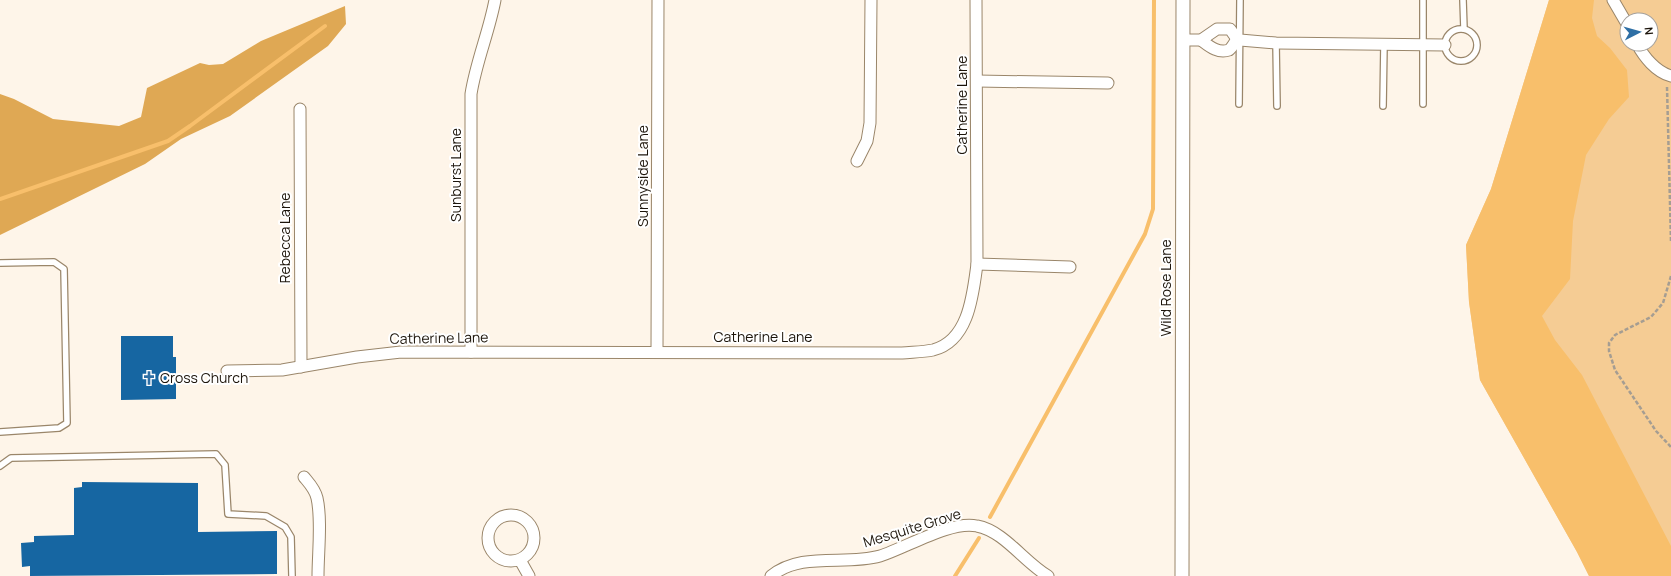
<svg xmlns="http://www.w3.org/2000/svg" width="1671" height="576" font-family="Manrope,sans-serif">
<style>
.green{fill:#f5cc94;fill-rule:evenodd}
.forest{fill:#dfa854}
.water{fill:#f8bf6b}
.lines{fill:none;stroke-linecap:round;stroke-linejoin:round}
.stream{stroke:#f8bf6b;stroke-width:4}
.building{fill:#1666a2}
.service-casing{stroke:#9a866a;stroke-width:8}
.minor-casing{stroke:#9a866a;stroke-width:13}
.tertiary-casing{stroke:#9a866a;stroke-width:15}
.path{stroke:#a59d92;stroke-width:2.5;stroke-dasharray:4 2;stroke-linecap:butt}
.service{stroke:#fff;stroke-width:5.5}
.minor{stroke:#fff;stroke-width:11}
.tertiary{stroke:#fff;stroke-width:13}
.labels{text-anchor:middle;stroke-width:4;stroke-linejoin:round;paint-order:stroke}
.street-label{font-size:14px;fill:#1c140a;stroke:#fff}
.poi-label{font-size:14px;fill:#1c140a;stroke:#fff;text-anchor:start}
</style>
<rect width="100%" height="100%" fill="#fef5e9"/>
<path class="green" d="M1549 0H1671V576H1589L1577 552 1480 380 1469 302 1466 245 1491 189ZM1627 20H1651V44H1627Z"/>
<path class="forest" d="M345 6 346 24 328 46 230 116 181 139 145 164 0 235V94L14 99 53 119 119 126 141 117 147 88 200 63 209 65 223 64 261 41Z"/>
<path class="water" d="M1549 0H1594L1592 18 1597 36 1610 48 1627 70 1629 97 1609 119 1586 155 1573 221 1570 279 1542 316 1555 340 1582 375 1671 546V576H1589L1577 552 1480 380 1469 302 1466 245 1491 189Z"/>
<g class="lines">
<g class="stream">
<path d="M0 199 168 141 190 126 325 26"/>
<path d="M990 517 1145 234 1153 209 1154 0"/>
<path d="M955 576 979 538"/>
</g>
</g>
<g class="building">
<path d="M121 336H173V357H176V399L121 400Z"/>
<path d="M82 482 198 483V532L277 531V574L30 576V566L22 567 21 543 34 542V536L74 535V488L82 487Z"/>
</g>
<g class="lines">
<defs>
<g id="service">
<path d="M1463 0 1464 29"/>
<circle cx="1461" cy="45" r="16"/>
<path d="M1276 43 1277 106"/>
<path d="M1239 104 1240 0"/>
<path d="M1423 104V0"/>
<path d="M1383 106 1384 44"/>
<path d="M0 263 54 262 64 269 67 423 59 428 0 432"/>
<path d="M0 466 11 458 216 454 225 465 228 514 266 516 285 527 291 537 292 576"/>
</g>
<g id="minor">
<path d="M1613 0 1627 24"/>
<path d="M1183 40H1201L1217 29H1230L1237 39 1240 40 1276 43 1445 45"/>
<path d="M1201 40C1209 46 1218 54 1229 50 1232 48 1235 42 1237 39"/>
<path d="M1637 44C1644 57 1656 72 1671 76"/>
<path d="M977 81 1108 83"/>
<path d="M300 109 301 367"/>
<path d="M857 161 867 141 870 123 871 0"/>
<path d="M977 264 1070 267"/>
<path d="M471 352V94C476 62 489 32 495 0"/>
<path d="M657 352 658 0"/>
<path d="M227 371 282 370 357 357 401 352 902 353C912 352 923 352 933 350 969 341 973 294 977 264L976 0"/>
<path d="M304 477C309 483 315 489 317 498 322 520 318 553 318 576"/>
<circle cx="511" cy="538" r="23"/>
<path d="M520 560 529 576"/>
<path d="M771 576C802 551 845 566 880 556 906 548 951 520 977 526 1004 531 1024 562 1048 576"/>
</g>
<path id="tertiary" d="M1182 576 1183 0"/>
</defs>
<use href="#service" class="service-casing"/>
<use href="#minor" class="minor-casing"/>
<use href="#tertiary" class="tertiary-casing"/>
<g class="path">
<path d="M1667 87 1671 242"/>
<path d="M1671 276 1663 303 1651 317 1615 335 1609 343V351L1615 370 1656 431 1671 447"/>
</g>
<use href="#service" class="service"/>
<use href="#minor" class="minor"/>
<use href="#tertiary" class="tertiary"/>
</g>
<defs>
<symbol id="church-bare" viewBox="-9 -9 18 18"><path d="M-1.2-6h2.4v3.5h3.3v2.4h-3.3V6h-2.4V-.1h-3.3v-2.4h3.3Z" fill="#2e6fa5" stroke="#fff" stroke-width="2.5" paint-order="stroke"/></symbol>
</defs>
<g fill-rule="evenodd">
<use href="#church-bare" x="139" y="368" width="20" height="20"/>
</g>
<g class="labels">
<g class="street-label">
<text transform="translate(962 105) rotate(-90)" y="5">Catherine Lane</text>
<text transform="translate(456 175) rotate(-90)" y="5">Sunburst Lane</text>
<text transform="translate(643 176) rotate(-90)" y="5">Sunnyside Lane</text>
<text transform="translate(285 238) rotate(-90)" y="5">Rebecca Lane</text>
<text transform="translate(1166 288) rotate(-90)" y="5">Wild Rose Lane</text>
<text x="763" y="342">Catherine Lane</text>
<text transform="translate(439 338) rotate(-1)" y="5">Catherine Lane</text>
<text transform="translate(912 528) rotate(-17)" y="5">Mesquite Grove</text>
</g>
<g class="poi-label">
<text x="160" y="383">Cross Church</text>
</g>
</g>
<g transform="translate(1639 32) rotate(84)"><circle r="19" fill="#ffffff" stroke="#a4a19d"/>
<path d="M0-3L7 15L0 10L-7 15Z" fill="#2e6fa5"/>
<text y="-6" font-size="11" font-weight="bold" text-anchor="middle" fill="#1c140a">N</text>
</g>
</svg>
